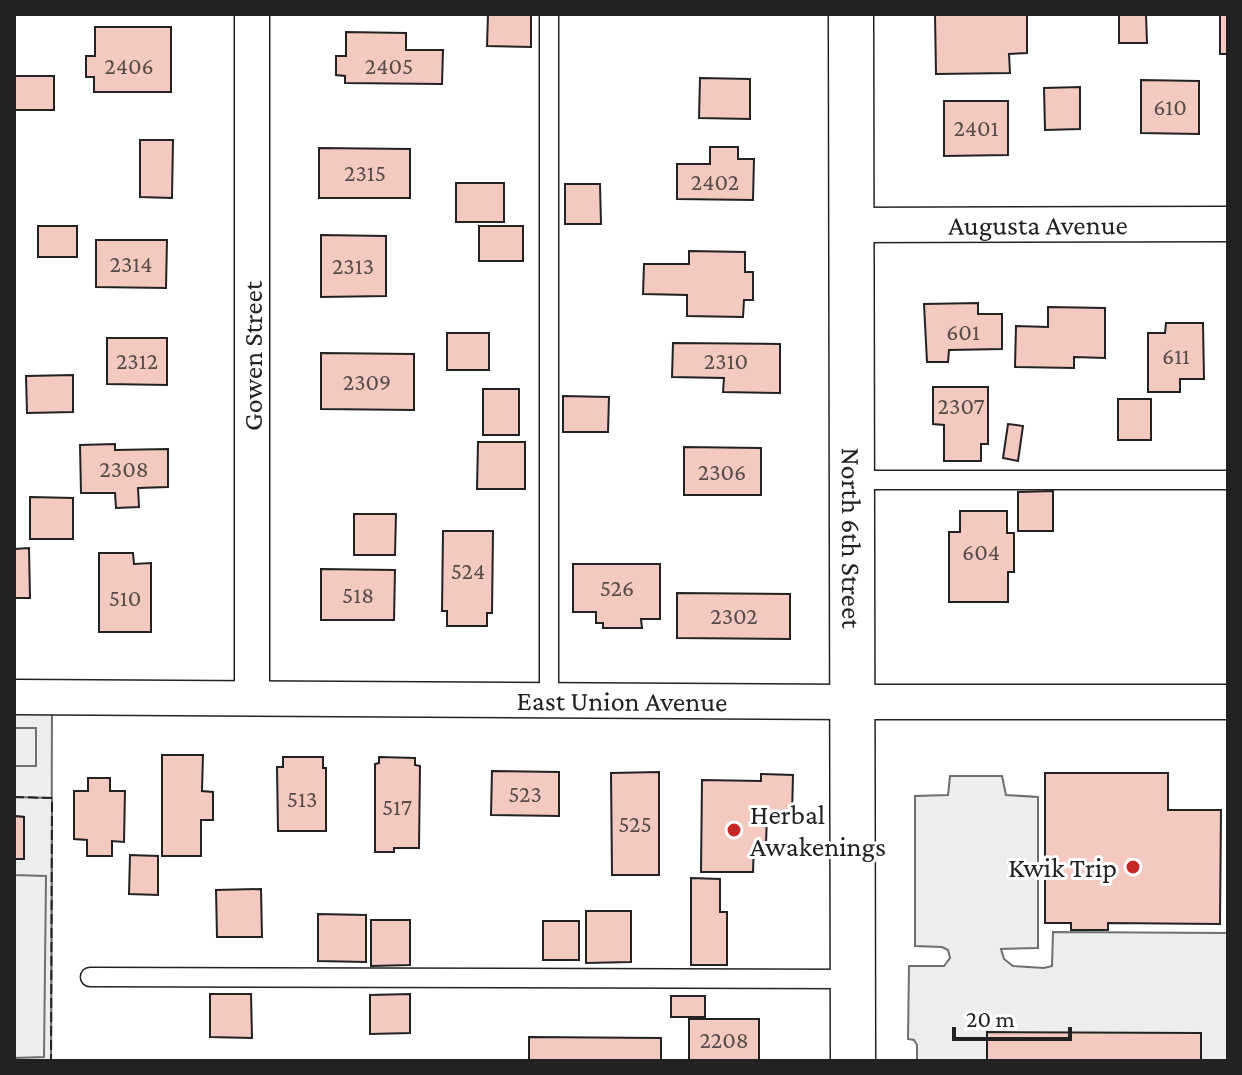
<svg xmlns="http://www.w3.org/2000/svg" width="1242" height="1075" font-family="'Crimson Pro',serif">
<style>
.green{fill:#eee;stroke:#6f6f6f;stroke-width:2}
.parking{fill:#ededed;stroke:#6f6f6f;stroke-width:2}
.building{fill:#f3c9c0;stroke:#222;stroke-width:2}
.lines{fill:none;stroke-linecap:round;stroke-linejoin:round}
.lane-casing{stroke:#222;stroke-width:21}
.street-casing{stroke:#222;stroke-width:37}
.secondary-casing{stroke:#222;stroke-width:47}
.lane{stroke:#fff;stroke-width:18}
.street{stroke:#fff;stroke-width:34}
.secondary{stroke:#fff;stroke-width:44}
.fence{stroke:#222;stroke-width:2;stroke-dasharray:10 4;stroke-linecap:butt}
.poi-dot{fill:#c62828;stroke:#fff;stroke-width:3}
.labels{text-anchor:middle;stroke-width:6;stroke-linejoin:round;paint-order:stroke}
.number-label{font-size:24px;fill:#564c4a}
.street-label{font-size:28px;fill:#222;stroke:#fff}
.poi-label{font-size:28px;fill:#222;stroke:#fff;text-anchor:start}
</style>
<rect width="100%" height="100%" fill="#fff"/>
<path class="green" d="M14 701H52L51 1061H14Z"/>
<g class="parking">
<rect x="14" y="728" width="22" height="38"/>
<path d="M950 776H1002L1006 795 1038 797V948L1001 949 1004 959 1013 966 1044 968 1052 966 1053 932 1228 933V1061H917V1045L914 1040 908 1039 909 966H944L950 958 948 950 942 947 915 946V796L948 795Z"/>
<path d="M14 797 52 798 51 1061H14V1058L44 1057 46 876 14 875V859H24V817L14 816Z"/>
</g>
<g class="building">
<path d="M488 14H531V47L487 46Z"/>
<path d="M935 14 1027 15V53L1009 54 1010 73 936 74Z"/>
<path d="M1119 14H1146L1147 43H1119Z"/>
<rect x="1220" y="14" width="8" height="40"/>
<path d="M95 27H171V92H94V77H86V56H95Z"/>
<path d="M346 32 406 33V50H443L442 84 345 83V76L336 75V56H346Z"/>
<rect x="15" y="76" width="39" height="34"/>
<path d="M700 78 750 79V119L699 118Z"/>
<path d="M1141 80 1199 81V134L1141 133Z"/>
<path d="M1080 87V129L1045 130 1044 88Z"/>
<path d="M944 101H1008V155L944 156Z"/>
<path d="M140 140H173L172 198 140 197Z"/>
<path d="M710 147H738V159H754L753 200 677 199V164H710Z"/>
<path d="M319 148 410 149V198H319Z"/>
<rect x="456" y="183" width="48" height="39"/>
<path d="M565 184H600L601 224H565Z"/>
<rect x="38" y="226" width="39" height="31"/>
<rect x="479" y="226" width="44" height="35"/>
<path d="M321 235 386 236V296L321 297Z"/>
<path d="M96 240H167L166 288 96 287Z"/>
<path d="M689 251 745 252V272H753V300H744L743 317 687 316V295L643 294 644 264H689Z"/>
<path d="M978 303V314H1002V349L949 350 948 362H927L924 304Z"/>
<path d="M1048 307 1105 308V358L1074 357V368L1015 367 1016 326 1048 327Z"/>
<path d="M1166 323H1203L1204 379H1180V392H1148V333H1165Z"/>
<rect x="447" y="333" width="42" height="37"/>
<path d="M107 338H167V385L107 384Z"/>
<path d="M673 343 780 344V393L723 392 724 378 672 377Z"/>
<path d="M321 353 414 354V410L321 409Z"/>
<path d="M73 375V412L27 413 26 376Z"/>
<path d="M933 387H988V444H981V461H944V425L933 424Z"/>
<rect x="483" y="389" width="36" height="46"/>
<path d="M563 396 609 397 608 432H563Z"/>
<rect x="1118" y="399" width="33" height="41"/>
<path d="M1008 424 1023 426 1018 461 1003 458Z"/>
<path d="M478 442H525V489H477Z"/>
<path d="M115 444V450L168 449V487L138 488 139 507 116 508 115 493H81L80 445Z"/>
<path d="M684 447 761 448V495H684Z"/>
<path d="M1053 491V531H1018V492Z"/>
<path d="M30 497 73 498V539H30Z"/>
<path d="M960 511H1007V533H1014V572H1008V602H949V532H960Z"/>
<path d="M354 514H396L395 555H354Z"/>
<path d="M443 531H493L492 613H487V626H447V611H442Z"/>
<path d="M29 548 30 598H14V549Z"/>
<path d="M99 553H133L134 564 151 563V632H99Z"/>
<path d="M573 564H660V619H641L642 628H603V623H596V612H573Z"/>
<path d="M321 569 395 570 394 620H321Z"/>
<path d="M677 593 790 594V639L677 638Z"/>
<path d="M162 755H203L202 791 213 792V820H201V856H162Z"/>
<path d="M283 757H323V768H326V831H278L277 767H283Z"/>
<path d="M379 757 415 758V765L420 766 419 848H394V852H375V764L379 763Z"/>
<path d="M492 771 559 772V816L491 815Z"/>
<path d="M659 772V875H612L611 773Z"/>
<path d="M1045 773H1168V810H1221L1220 924 1108 923V930H1071V923H1045Z"/>
<path d="M761 774 793 775 792 816 767 815 766 844H754L753 872H701L702 780 761 781Z"/>
<path d="M88 778H110V791H125L124 842 112 841V856H87V840L74 839V791H88Z"/>
<path d="M14 816 24 817V859H14Z"/>
<path d="M130 855 158 856V895L129 894Z"/>
<path d="M691 878 720 879V912H727V965H691Z"/>
<path d="M261 889 262 937H217L216 890Z"/>
<path d="M586 911H631V962L586 963Z"/>
<path d="M318 914 366 915V962L318 961Z"/>
<path d="M371 920H410V965L371 966Z"/>
<rect x="543" y="921" width="36" height="39"/>
<path d="M210 994H251L252 1038 210 1037Z"/>
<path d="M410 994V1033L370 1034V995Z"/>
<rect x="671" y="996" width="34" height="21"/>
<rect x="689" y="1019" width="70" height="42"/>
<path d="M987 1032 1201 1033V1061H987Z"/>
<path d="M529 1037 661 1038V1061H529Z"/>
</g>
<g class="lines">
<defs>
<g id="lane">
<path d="M549 14V699"/>
<path d="M851 480H1228"/>
<path d="M90 977 852 979"/>
</g>
<g id="street">
<path id="s1" d="M850 225 1228 224"/>
<path id="s2" d="M14 697 851 702H1228"/>
<path d="M252 698V14"/>
</g>
<g id="secondary">
<path id="s3" d="M851 14 853 1061"/>
</g>
</defs>
<use href="#lane" class="lane-casing"/>
<use href="#street" class="street-casing"/>
<use href="#secondary" class="secondary-casing"/>
<use href="#lane" class="lane"/>
<use href="#street" class="street"/>
<use href="#secondary" class="secondary"/>
<path class="fence" d="M14 797 52 798 51 1061"/>
</g>
<g class="poi-dot">
<circle cx="734" cy="830" r="8"/>
<circle cx="1133" cy="867" r="8"/>
</g>
<g class="labels">
<g class="number-label">
<text x="129" y="74">2406</text>
<text x="389" y="74">2405</text>
<text x="1170" y="115">610</text>
<text x="976" y="136">2401</text>
<text x="365" y="181">2315</text>
<text x="715" y="190">2402</text>
<text x="131" y="272">2314</text>
<text x="353" y="274">2313</text>
<text x="963" y="340">601</text>
<text x="1176" y="364">611</text>
<text x="137" y="369">2312</text>
<text x="726" y="369">2310</text>
<text x="367" y="390">2309</text>
<text x="961" y="414">2307</text>
<text x="124" y="477">2308</text>
<text x="722" y="480">2306</text>
<text x="981" y="560">604</text>
<text x="468" y="579">524</text>
<text x="617" y="596">526</text>
<text x="358" y="603">518</text>
<text x="125" y="606">510</text>
<text x="734" y="624">2302</text>
<text x="525" y="802">523</text>
<text x="302" y="807">513</text>
<text x="397" y="815">517</text>
<text x="635" y="832">525</text>
<text x="724" y="1048">2208</text>
</g>
<g class="street-label">
<text dy="10" stroke="none"><textPath href="#s1" startOffset="188">Augusta Avenue</textPath></text>
<text transform="translate(252 356) rotate(-90)" y="10">Gowen Street</text>
<text dy="10" stroke="none"><textPath href="#s3" startOffset="524">North 6th Street</textPath></text>
<text dy="10" stroke="none"><textPath href="#s2" startOffset="608">East Union Avenue</textPath></text>
</g>
<g class="poi-label">
<text x="750" y="824">Herbal<tspan x="750" dy="32">Awakenings</tspan></text>
<text x="1117" y="877" text-anchor="end">Kwik Trip</text>
</g>
</g>
<rect width="1242" height="1075" fill="none" stroke="#222222" stroke-width="32"/>
<path d="M954 1027v12h116v-12" fill="none" stroke="#222222" stroke-width="4"/>
<text x="966" y="1027" font-size="24" fill="#222222" stroke="#ffffff" stroke-width="6" paint-order="stroke">20 m</text>
</svg>
